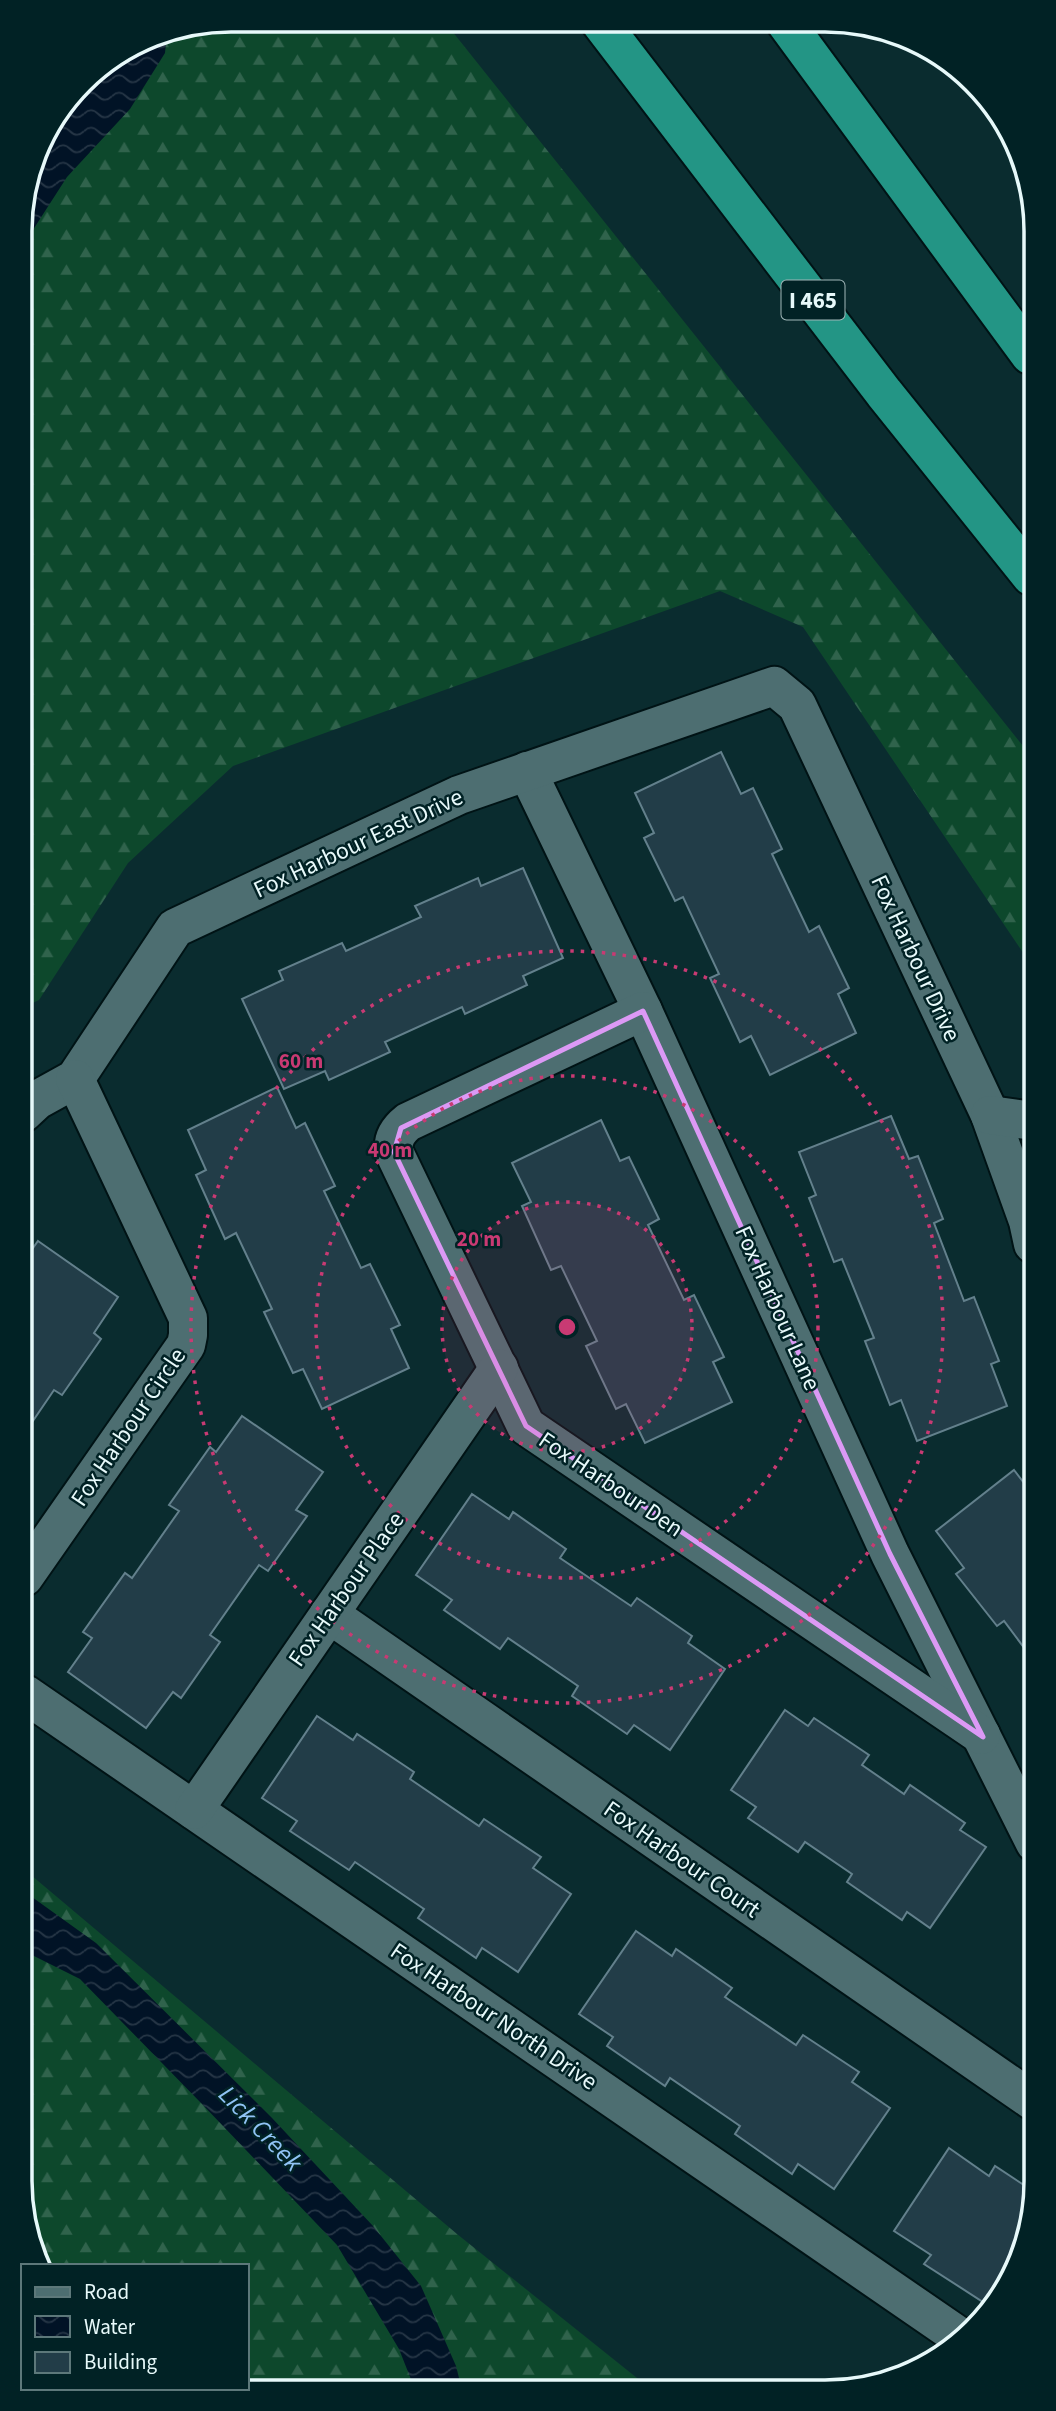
<svg xmlns="http://www.w3.org/2000/svg" width="1056" height="2411" font-family="'Source Sans 3',sans-serif">
<style>
.forest{fill:url(#forest-firs)}
.water{fill:url(#water-waves)}
.building{fill:#223d48;stroke:#63808c;stroke-width:2}
.lines{fill:none;stroke-linecap:round;stroke-linejoin:round}
.minor-casing{stroke:#001315;stroke-width:42}
.motorway-casing{stroke:#001315;stroke-width:42}
.minor{stroke:#4d6e71;stroke-width:38}
.motorway{stroke:#239585;stroke-width:38}
.marked{fill:none;stroke:#dc99f5;stroke-width:5;stroke-linejoin:round}
.ring{fill:none;stroke:#c83a73;stroke-width:3.5;stroke-dasharray:3.5 7}
.labels{text-anchor:middle;stroke-width:5;stroke-linejoin:round;paint-order:stroke}
.shield{fill:#012225;stroke:#a2b8ba;stroke-width:2}
.shield-label{font-size:23px;font-weight:bold;fill:#e7f9fa}
.street-label{font-size:24px;fill:#e7f9fa;stroke:#012225}
.water-label{font-size:26px;font-style:italic;fill:#90c3f5;stroke:#012225}
.rim{fill:none;stroke:#e7f9fa;stroke-width:3.5}
.centre{fill:#c83a73;stroke:#012225;stroke-width:3.5}
.ring-label{font-size:21px;text-anchor:middle;font-weight:bold;fill:#c83a73;stroke:#012225;stroke-width:5;stroke-linejoin:round;paint-order:stroke}
</style>
<defs>
<pattern id="forest-firs" width="22" height="20" patternUnits="userSpaceOnUse" patternTransform="scale(1.75)"><rect width="22" height="20" fill="#0d482c"/><path d="M5 1l3.5 6h-7zM16 11l3.5 6h-7z" fill="#30634c"/></pattern>
<pattern id="water-waves" width="16" height="10" patternUnits="userSpaceOnUse" patternTransform="scale(1.75)"><rect width="16" height="10" fill="#011326"/><path d="M0 5q4-4 8 0t8 0" fill="none" stroke="#263646"/></pattern>
</defs>
<rect width="100%" height="100%" fill="#0a2c2f"/>
<g class="forest">
<path d="M230 19 444 21 1031 756 1032 966 803 627 720 591 233 766 128 863 39 1000 22 1008 20 216 41 136 91 72 150 35Z"/>
<path d="M25 1870 457 2234 647 2386 247 2387V2266H39L27 2236Z"/>
</g>
<g class="water">
<path d="M167 32 165 53 130 109 67 177 20 250V216L41 136 91 72 150 35Z"/>
<path d="M25 1892 96 1943 272 2118 373 2226 421 2286 456 2366 461 2386 414 2387 399 2349 337 2245 201 2103 80 1979 26 1952Z"/>
</g>
<g class="building">
<path d="M721 752 741 794 753 788 782 849 772 854 809 932 819 926 849 988 838 994 856 1033 770 1075 751 1036 740 1042 710 978 719 974 683 897 675 901 644 838 654 833 635 793Z"/>
<path d="M523 868 563 958 523 976 527 985 465 1014 462 1007 385 1042 390 1052 329 1080 325 1071 284 1089 242 999 283 980 279 971 342 943 346 951 421 917 415 906 478 878 481 886Z"/>
<path d="M277 1087 296 1128 305 1123 335 1186 324 1191 361 1268 370 1264 400 1325 391 1329 409 1368 322 1409 303 1369 293 1373 264 1312 272 1309 236 1233 225 1239 196 1175 206 1170 188 1130Z"/>
<path d="M891 1116 909 1159 918 1156 943 1219 934 1223 964 1301 974 1297 999 1361 991 1364 1007 1406 917 1441 901 1400 890 1405 865 1341 874 1338 842 1259 834 1262 809 1198 816 1195 799 1152Z"/>
<path d="M601 1120 620 1161 629 1157 659 1219 648 1225 684 1300 694 1295 724 1357 713 1362 732 1402 645 1443 626 1404 616 1409 586 1346 597 1341 561 1266 551 1270 522 1206 531 1202 512 1163Z"/>
<path d="M38 1241 118 1297 94 1333 101 1339 62 1395 54 1390 24 1434 23 1262Z"/>
<path d="M242 1416 323 1472 296 1510 307 1516 268 1571 259 1565 210 1635 220 1642 181 1698 173 1692 146 1728 68 1672 92 1638 83 1632 125 1573 132 1578 179 1511 169 1505 210 1447 216 1452Z"/>
<path d="M1014 1470 1034 1496V1661L1004 1621 997 1626 956 1574 964 1568 936 1531Z"/>
<path d="M472 1494 509 1519 513 1512 566 1549 560 1558 631 1606 637 1598 692 1636 688 1643 725 1669 670 1750 634 1725 627 1734 572 1696 578 1686 508 1638 500 1649 444 1610 452 1600 416 1575Z"/>
<path d="M785 1710 808 1726 814 1718 869 1755 862 1765 904 1794 910 1785 965 1823 960 1830 986 1847 930 1928 907 1912 902 1920 847 1882 852 1874 805 1842 798 1852 748 1818 756 1807 731 1790Z"/>
<path d="M317 1716 353 1740 357 1734 414 1772 410 1779 479 1826 484 1819 541 1857 533 1868 571 1894 518 1972 482 1948 476 1958 418 1918 424 1909 355 1862 349 1870 290 1831 297 1821 262 1798Z"/>
<path d="M636 1931 672 1956 676 1949 732 1988 725 1997 796 2045 803 2035 859 2072 852 2082 890 2108 834 2189 798 2164 792 2174 735 2134 740 2126 670 2078 665 2086 607 2046 613 2037 579 2014Z"/>
<path d="M949 2148 989 2176 995 2166 1036 2193 1021 2261 996 2301 987 2295 983 2302 924 2264 931 2255 894 2231Z"/>
</g>
<g class="lines">
<defs>
<g id="minor">
<path d="M527 771 643 1011 890 1554 1035 1843"/>
<path d="M643 1011 408 1122C398 1130 392 1139 394 1152L526 1426 981 1735"/>
<path d="M23 1113 37 1100 75 1079 175 928 459 795 774 686 797 705 990 1115 1028 1221 1033 1244"/>
<path d="M990 1115 1033 1121"/>
<path d="M24 1577 186 1345 188 1335V1318L75 1079"/>
<path d="M329 1614 1036 2103"/>
<path d="M25 1694 963 2339"/>
<path d="M194 1810 499 1368"/>
</g>
<g id="motorway">
<path d="M600 22 884 393 1031 576"/>
<path d="M786 23 1030 355"/>
</g>
</defs>
<use href="#minor" class="minor-casing"/>
<use href="#motorway" class="motorway-casing"/>
<use href="#minor" class="minor"/>
<use href="#motorway" class="motorway"/>
</g>
<path class="marked" d="M643 1011 890 1554 983 1737 526 1426 394 1152 401 1128Z"/>
<circle cx="567" cy="1327" r="125" fill="#c83a73" fill-opacity=".12"/>
<g class="ring">
<circle cx="567" cy="1327" r="125"/>
<circle cx="567" cy="1327" r="251"/>
<circle cx="567" cy="1327" r="376"/>
</g>
<g class="labels">
<rect class="shield" x="781.5" y="280.5" width="63" height="39" rx="5"/>
<g class="shield-label">
<text x="813" y="308">I 465</text>
</g>
<g class="street-label">
<text transform="translate(358 843) rotate(-25)" y="8">Fox Harbour East Drive</text>
<text transform="translate(916 958) rotate(65)" y="8">Fox Harbour Drive</text>
<text transform="translate(778 1308) rotate(66)" y="8">Fox Harbour Lane</text>
<text transform="translate(128 1427) rotate(-56)" y="8">Fox Harbour Circle</text>
<text transform="translate(611 1484) rotate(34)" y="8">Fox Harbour Den</text>
<text transform="translate(346 1589) rotate(-55)" y="8">Fox Harbour Place</text>
<text transform="translate(682 1859) rotate(35)" y="8">Fox Harbour Court</text>
<text transform="translate(494 2016) rotate(34)" y="8">Fox Harbour North Drive</text>
</g>
<g class="water-label">
<text transform="translate(261 2128) rotate(46)" y="9">Lick Creek</text>
</g>
</g>
<path d="M0 0H1056V2411H0ZM231 32H825A199 199 0 0 1 1024 231V2181A199 199 0 0 1 825 2380H231A199 199 0 0 1 32 2181V231A199 199 0 0 1 231 32Z" fill="#012225" fill-rule="evenodd"/>
<path class="rim" d="M231 32H825A199 199 0 0 1 1024 231V2181A199 199 0 0 1 825 2380H231A199 199 0 0 1 32 2181V231A199 199 0 0 1 231 32Z"/>
<circle cx="567" cy="1327" r="10" class="centre"/>
<g class="ring-label">
<text x="301" y="1068">60 m</text>
<text x="390" y="1157">40 m</text>
<text x="479" y="1246">20 m</text>
</g>
<rect x="21" y="2264" width="228" height="126" fill="#012225" stroke="#5d787a" stroke-width="2"/>
<rect x="35" y="2287" width="35" height="10" fill="#4d6e71" stroke="#5d787a" stroke-width="2"/>
<text x="84" y="2299" font-size="21" fill="#e7f9fa">Road</text>
<rect x="35" y="2316" width="35" height="21" fill="url(#water-waves)" stroke="#5d787a" stroke-width="2"/>
<text x="84" y="2334" font-size="21" fill="#e7f9fa">Water</text>
<rect x="35" y="2352" width="35" height="21" fill="#223d48" stroke="#5d787a" stroke-width="2"/>
<text x="84" y="2369" font-size="21" fill="#e7f9fa">Building</text>
</svg>
